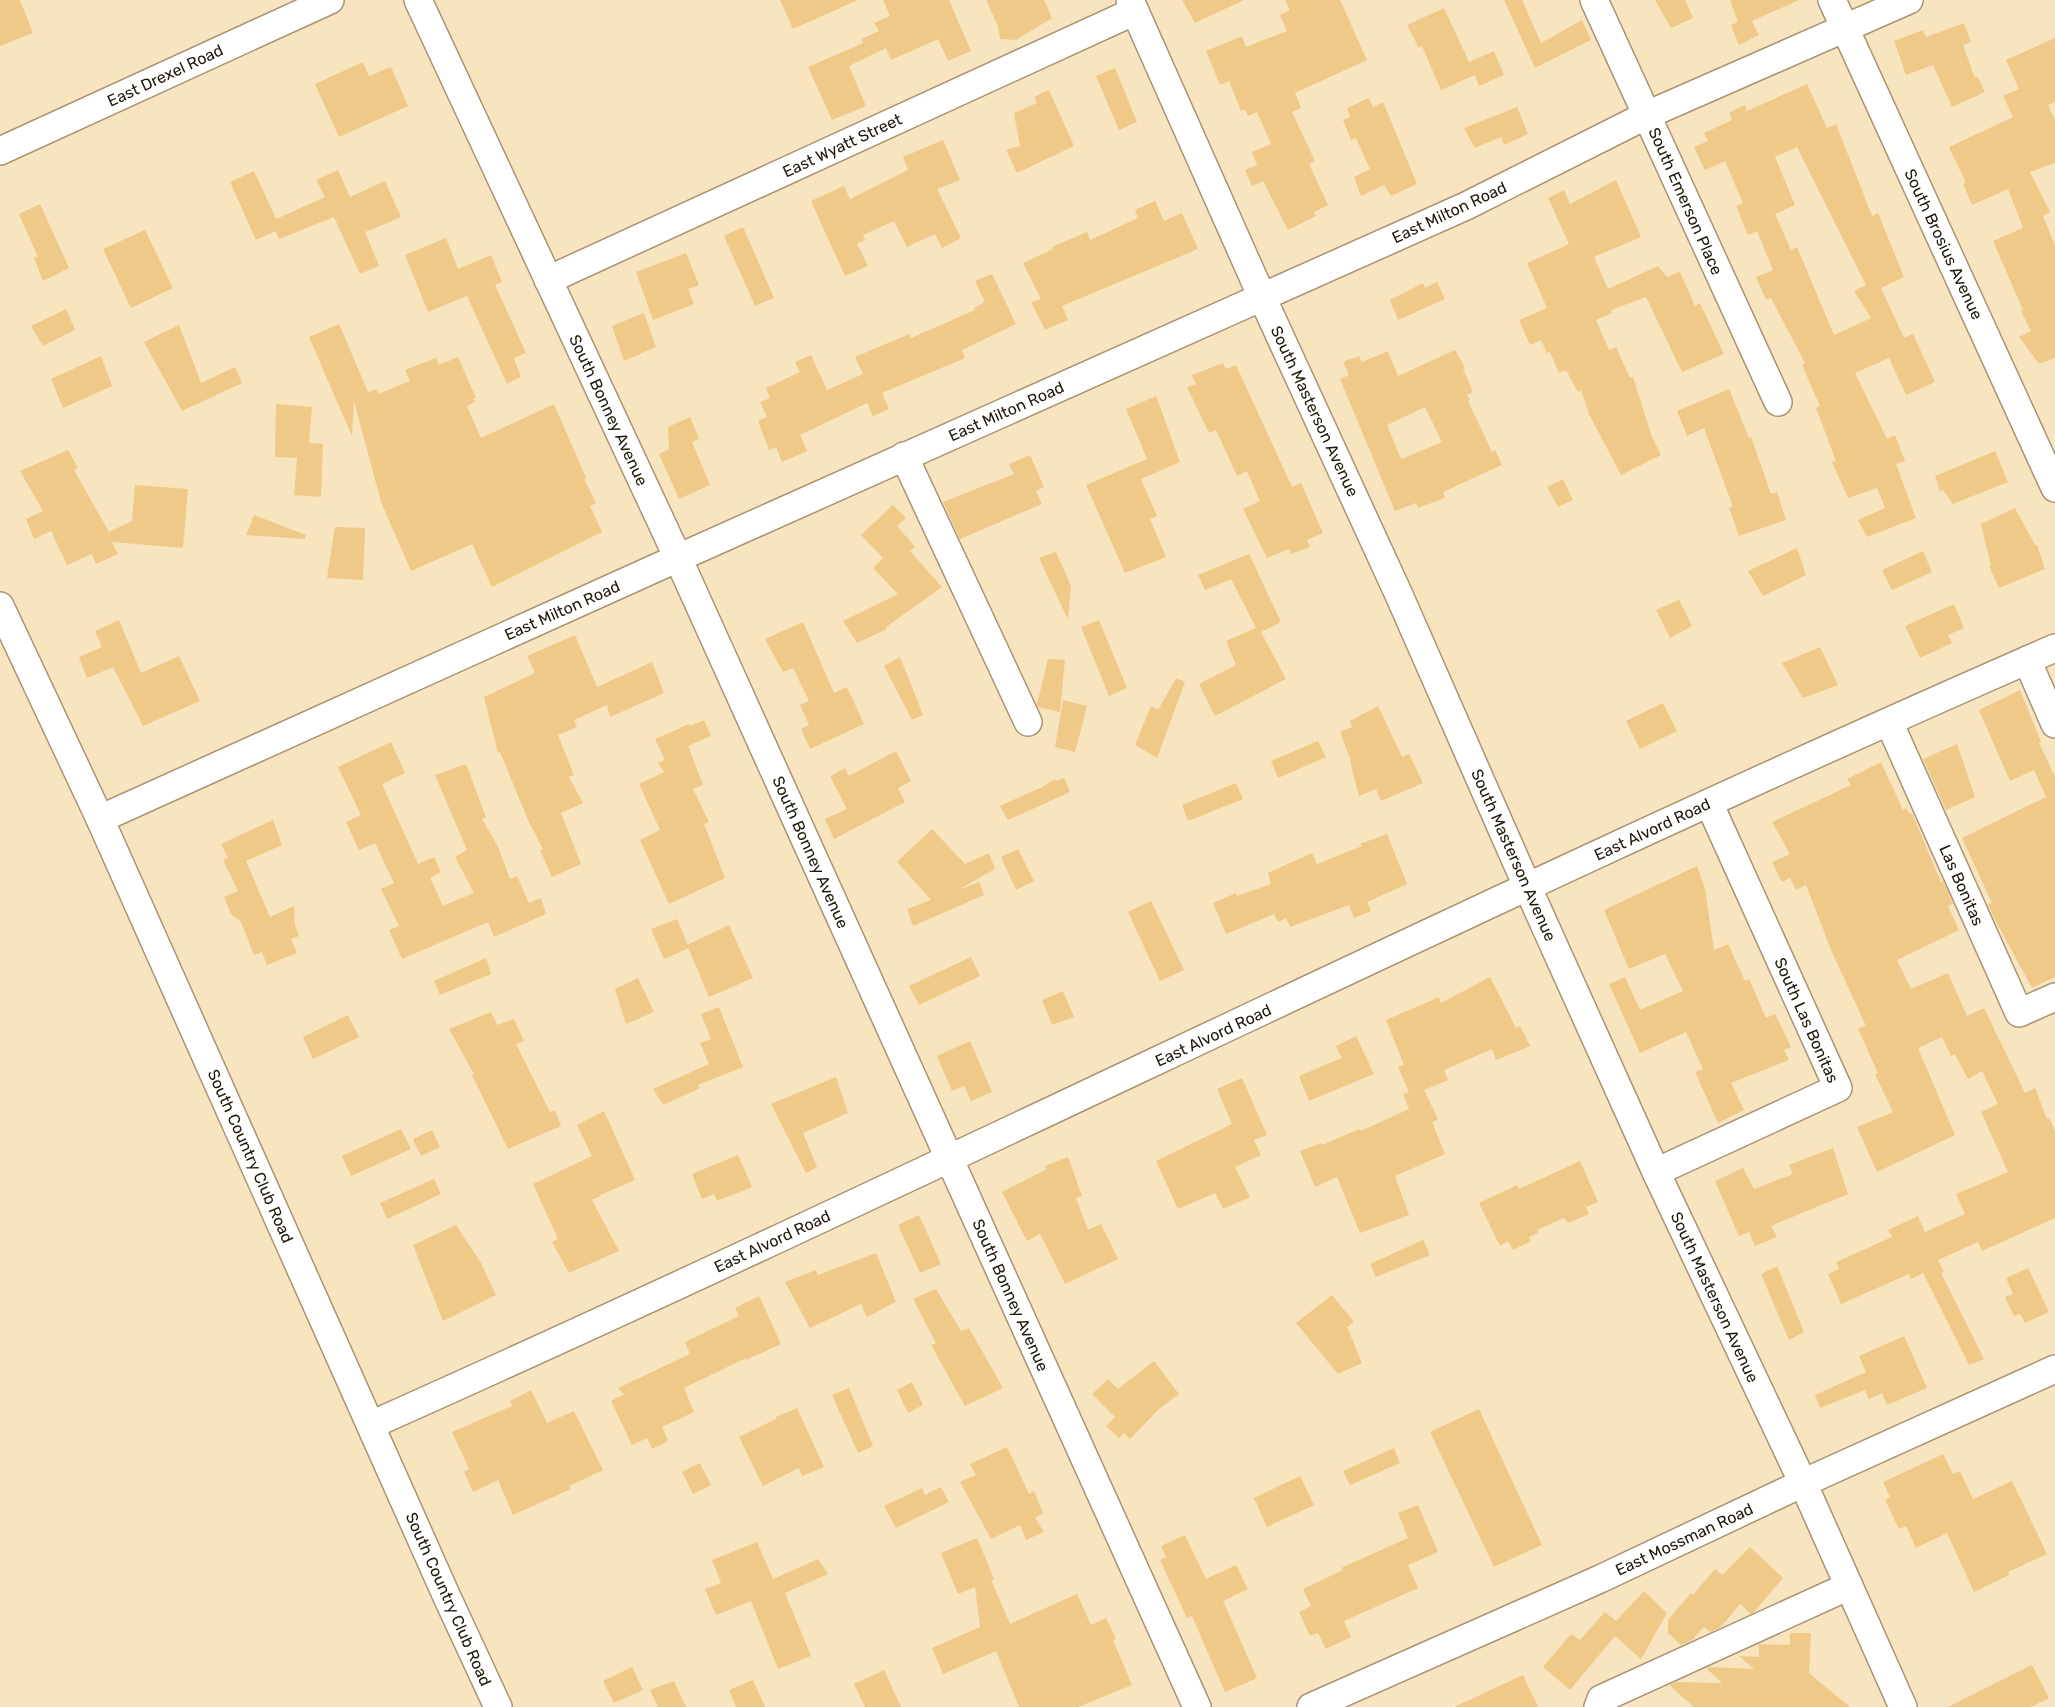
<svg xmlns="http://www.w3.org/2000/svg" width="2055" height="1707" font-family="Rubik,sans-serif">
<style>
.building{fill:#efc988;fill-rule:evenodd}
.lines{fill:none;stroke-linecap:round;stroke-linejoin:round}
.minor-casing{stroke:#a89473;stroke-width:30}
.minor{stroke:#fff;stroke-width:27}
.labels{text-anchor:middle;stroke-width:4.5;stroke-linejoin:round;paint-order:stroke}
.street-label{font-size:16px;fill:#1f180b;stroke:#fff}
</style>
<rect width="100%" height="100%" fill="#f9e4c0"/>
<g class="building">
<path d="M0 0H20L33 33 0 46Z"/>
<path d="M780 0H858L793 29Z"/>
<path d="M883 0H949L971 51 948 61 938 39 891 60 886 48 849 66 866 106 832 120 808 67 863 43 861 39 879 31 874 23 890 16Z"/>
<path d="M986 0H1044L1052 18 1016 40 1000 39 998 26Z"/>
<path d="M1182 0H1244L1195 23Z"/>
<path d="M1285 0H1340L1367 60 1295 93 1301 108 1292 112 1315 161 1309 164 1328 205 1314 212 1316 216 1288 230 1263 181 1252 186 1245 170 1257 165 1252 152 1271 144 1257 112 1248 116 1245 109 1241 111 1229 81 1220 85 1206 51 1242 36 1246 47 1287 31 1280 15 1290 10Z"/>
<path d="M1504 0H1522L1541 43 1582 20 1591 40 1535 68Z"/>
<path d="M1655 0H1685L1693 18 1671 28Z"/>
<path d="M1730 0H1799L1752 21 1759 35 1739 45 1731 25 1738 22Z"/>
<path d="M1444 8 1469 62 1494 51 1504 75 1479 86 1475 75 1441 90 1422 46 1419 48 1407 25Z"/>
<path d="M1964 23 1971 42 1963 45 1975 78 1977 76 1985 92 1952 107 1933 65 1906 75 1894 41 1923 30 1926 37Z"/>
<path d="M2055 38V102L2048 105 2055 120V163L2030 172 2050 212 2043 216 2055 245V358L2039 364 2019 337 2031 331 2021 311 2023 310 1993 241 2023 228 2008 189 1972 205 1963 184 1966 183 1949 147 2013 117 2003 96 2019 89 2006 60Z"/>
<path d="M363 62 369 76 391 67 408 106 339 137 315 84Z"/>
<path d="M1115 68 1137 122 1119 130 1096 76Z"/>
<path d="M1807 84 1827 128 1836 124 1872 216 1878 213 1904 277 1881 288 1904 338 1913 334 1935 382 1906 395 1889 358 1855 373 1887 439 1895 435 1905 461 1896 464 1916 518 1867 537 1858 520 1885 508 1877 488 1848 498 1832 462 1836 461 1816 408 1820 406 1802 365 1805 363 1771 298 1766 300 1756 277 1773 270 1757 231 1748 235 1736 206 1743 203 1725 161 1705 170 1694 147 1708 141 1704 133 1732 120 1729 113 1745 105 1747 111ZM1797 147 1866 285 1854 291 1871 318 1834 335 1797 247 1791 250 1775 214 1795 205 1775 157Z"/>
<path d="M1049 90 1074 146 1017 173 1006 150 1020 146 1014 113 1037 103 1034 97Z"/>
<path d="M1369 98 1373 107 1383 102 1417 184 1391 196 1384 185 1361 196 1354 177 1370 169 1356 138 1351 140 1343 120 1350 117 1347 108Z"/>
<path d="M1517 107 1528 134 1504 145 1501 137 1475 148 1464 128Z"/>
<path d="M943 140 960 180 937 189 961 238 942 248 935 234 907 247 894 221 863 235 865 240 857 244 868 266 845 276 811 201 844 186 850 199 908 170 903 157Z"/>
<path d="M338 170 350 197 385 181 401 217 365 232 379 266 360 274 334 217 279 239 276 231 256 240 230 182 254 171 276 219 325 197 316 180Z"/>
<path d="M1616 180 1641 237 1594 257 1608 289 1658 266 1667 277 1680 272 1695 306 1700 303 1724 354 1682 372 1646 297 1611 310 1612 313 1596 320 1609 350 1616 347 1630 378 1633 377 1652 437 1661 455 1621 475 1589 414 1581 390 1578 392 1566 370 1559 373 1550 352 1547 353 1541 340 1530 345 1519 320 1547 308 1527 263 1569 244 1548 198 1564 190 1570 204Z"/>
<path d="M1155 201 1164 221 1182 213 1198 249 1062 306 1068 320 1045 330 1031 302 1041 299 1023 263 1053 249 1052 247 1087 232 1090 240 1138 218 1135 210Z"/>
<path d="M40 204 69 268 43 281 34 258 38 257 19 214Z"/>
<path d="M743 227 774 298 755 306 724 236Z"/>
<path d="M145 230 173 288 131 308 103 249Z"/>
<path d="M446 238 458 269 491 255 502 282 495 285 526 353 514 358 521 377 507 384 467 296 428 312 405 255Z"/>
<path d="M686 253 699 285 688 289 694 304 653 320 636 272Z"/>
<path d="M992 274 1016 324 962 350 965 358 882 393 889 409 873 416 867 403 800 435 807 451 782 462 776 447 769 450 758 421 767 417 760 402 770 398 766 388 800 372 795 362 811 355 827 390 863 374 855 357 909 334 911 338 975 310 974 308 985 302 975 281Z"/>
<path d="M1437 282 1445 299 1398 320 1390 300 1423 283 1425 288Z"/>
<path d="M66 309 75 330 43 346 31 326Z"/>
<path d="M644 313 656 347 624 361 612 326Z"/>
<path d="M339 324 368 392 377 389 378 394 410 381 405 370 436 358 439 365 458 357 476 398 473 399 475 402 467 406 481 438 554 404 586 478 584 479 596 503 590 506 602 532 492 587 472 544 411 571 381 502 354 401 352 436 309 337Z"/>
<path d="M179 325 201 383 235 367 242 383 182 411 144 342Z"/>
<path d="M1455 350 1465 368 1463 369 1473 392 1467 395 1470 400 1468 401 1492 452 1495 450 1502 465 1443 492 1445 498 1418 508 1416 503 1395 511 1340 379 1349 375 1343 362 1359 356 1362 362 1388 351 1398 376ZM1425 407 1442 442 1401 459 1387 425Z"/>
<path d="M101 356 112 386 63 408 51 379Z"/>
<path d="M1223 363 1226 369 1236 365 1292 487 1301 483 1323 533 1307 540 1310 547 1291 554 1289 549 1267 558 1243 509 1260 501 1247 471 1237 476 1216 430 1209 433 1187 387 1196 384 1192 375Z"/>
<path d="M1729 389 1749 438 1751 437 1771 494 1777 492 1786 520 1739 536 1729 508 1733 507 1704 428 1687 436 1677 411Z"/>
<path d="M1156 396 1180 462 1141 479 1157 516 1150 519 1166 557 1125 573 1086 485 1147 459 1126 409Z"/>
<path d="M276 404 312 407 309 443 323 444 321 497 294 495 297 458 275 457Z"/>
<path d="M690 417 699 439 692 442 710 485 679 499 659 454 669 449 668 427Z"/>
<path d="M68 450 78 468 74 470 109 532 132 521 135 485 188 489 183 548 112 542 118 554 96 564 92 554 67 565 51 531 34 539 26 519 43 511 20 471Z"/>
<path d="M1995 451 2008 482 1953 504 1943 490 1940 491 1935 476Z"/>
<path d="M1030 455 1044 487 1036 491 1042 504 960 539 943 502 1014 474 1009 464Z"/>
<path d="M1563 479 1573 500 1558 507 1547 487Z"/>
<path d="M893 505 906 518 897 526 915 547 910 551 942 587 886 627 887 629 857 643 843 621 898 594 873 568 883 558 861 535Z"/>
<path d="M2015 508 2035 545H2037L2045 569 1999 588 1989 566H1991L1981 524Z"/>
<path d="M254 515 306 535 305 539 246 535Z"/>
<path d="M335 527 365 528 363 580 327 578Z"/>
<path d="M1797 548 1806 575 1763 596 1748 571Z"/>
<path d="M1923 551 1932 572 1892 590 1882 570Z"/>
<path d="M1056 552 1071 586 1068 620 1039 558Z"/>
<path d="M1249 554 1281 622 1261 632 1286 679 1215 716 1199 684 1236 665 1226 641 1256 628 1231 579 1205 590 1198 575Z"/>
<path d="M1679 600 1692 626 1670 638 1656 610Z"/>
<path d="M1954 604 1964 628 1948 635 1952 643 1920 658 1905 626Z"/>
<path d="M119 620 141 673 179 656 200 701 143 726 113 667 87 678 79 657 102 647 95 631Z"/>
<path d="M1099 620 1127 688 1109 696 1081 627Z"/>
<path d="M803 622 834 693 847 687 864 724 810 749 801 729 809 725 800 705 809 701 793 668 783 672 765 639Z"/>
<path d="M575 635 597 687 652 662 664 693 610 717 607 705 574 720 577 727 558 735 574 775 569 777 583 803 561 813 581 864 552 877 540 850 543 849 528 820 500 752 498 753 484 697 535 673 527 656Z"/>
<path d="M1820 647 1838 685 1803 698 1782 663Z"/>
<path d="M900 657 923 715 912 720 884 666Z"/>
<path d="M1048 659 1065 660 1060 712 1038 707 1037 704Z"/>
<path d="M1176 678 1185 682 1157 758 1135 745 1151 706 1158 710Z"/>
<path d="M2020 690 2041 742 2039 743 2055 777V977L2032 988 1993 916 1988 904 1992 903 1962 838 2046 797 2034 770 2010 781 1979 710Z"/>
<path d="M1063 700 1087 706 1075 752 1055 747Z"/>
<path d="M1663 703 1677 731 1640 749 1626 721Z"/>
<path d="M1378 706 1402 757 1409 754 1423 783 1381 801 1376 789 1359 796 1350 761H1351L1340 732 1352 727 1350 721Z"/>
<path d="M704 720 711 736 688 746 703 785 693 789 709 822 704 824 725 878 669 904 640 840 660 830 639 784 664 772 658 763 665 760 655 739 689 724 690 726Z"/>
<path d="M1318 741 1326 757 1278 778 1271 761Z"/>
<path d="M391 742 405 773 382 784 418 864 434 857 441 872 430 878 443 906 474 893 455 857 467 850 435 775 466 764 486 817 482 819 498 847 510 879 517 876 529 903 541 898 546 914 494 937 488 922 402 959 389 930 399 926 381 889 394 883 375 843 359 850 346 822 361 815 338 767Z"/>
<path d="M1957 744 1975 797 1946 810 1923 759Z"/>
<path d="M896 751 911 781 898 788 905 802 834 839 825 819 847 809 830 776 845 768 849 776Z"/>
<path d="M1881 762 1903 810 1906 808 1910 814 1912 813 1941 882 1943 881 1953 904 1948 906 1959 930 1897 960 1911 989 1948 973 1967 1016 1984 1008 2025 1093 2035 1088 2047 1119 2049 1118 2055 1131V1218L1982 1251 1978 1242 1938 1260 1944 1272 1941 1273 1984 1359 1969 1365 1923 1273 1911 1279 1909 1274 1841 1304 1828 1274 1839 1269 1836 1262 1892 1237 1888 1230 1918 1216 1925 1232 1965 1214 1956 1194 2008 1172 1981 1112 1998 1104 1982 1071 1968 1079 1955 1054 1951 1056 1942 1037 1918 1048 1955 1135 1877 1172 1857 1127 1893 1112 1875 1074 1878 1073 1858 1029 1866 1026 1831 950 1806 885 1796 890 1790 878 1782 882 1772 862 1790 854 1772 822 1851 785 1847 779Z"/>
<path d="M1064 778 1070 792 1008 820 1000 806 1042 787 1055 779 1056 781Z"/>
<path d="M1236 783 1243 799 1188 821 1182 805Z"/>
<path d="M273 820 282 845 246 861 270 917 294 906 295 925 299 936 291 939 297 953 267 965 262 952 254 955 241 922 231 914 224 897 238 891 223 860 228 858 221 844Z"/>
<path d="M932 829 965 864 989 853 995 869 958 890 979 882 984 895 913 926 907 909 931 900 897 862Z"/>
<path d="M1387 834 1407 884 1367 902 1371 911 1354 918 1349 905 1290 927 1286 918 1278 922 1274 914 1226 934 1213 903 1236 893 1237 896 1271 884 1268 873 1312 853 1317 864 1362 846 1360 844Z"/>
<path d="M1018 849 1034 881 1016 890 1001 857Z"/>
<path d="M1697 866 1705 889 1714 950 1728 944 1745 981 1749 979 1766 1018 1775 1014 1791 1047 1784 1050 1789 1060 1731 1083 1744 1110 1718 1123 1695 1072 1703 1069 1686 1032 1640 1053 1609 984 1625 977 1640 1010 1683 991 1665 954 1629 969 1604 910Z"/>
<path d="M1151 901 1184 970 1160 981 1128 912Z"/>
<path d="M677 919 689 948 664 959 651 929Z"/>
<path d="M729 925 753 978 709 997 687 945Z"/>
<path d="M971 957 980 976 919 1005 909 986Z"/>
<path d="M486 958 491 974 440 995 434 981Z"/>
<path d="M1490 977 1516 1028 1520 1026 1530 1046 1496 1060 1492 1049 1444 1070 1448 1080 1424 1090 1438 1119 1432 1122 1445 1154 1395 1176 1409 1215 1360 1233 1337 1177 1315 1187 1300 1151 1321 1143 1322 1145 1359 1129 1361 1131 1409 1109 1403 1094 1409 1092 1398 1067 1404 1065 1386 1020 1439 997 1441 1003Z"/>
<path d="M638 978 654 1012 626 1024 615 989Z"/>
<path d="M1063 991 1074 1017 1052 1025 1042 1000Z"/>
<path d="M719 1007 743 1067 698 1085 700 1088 663 1105 653 1089 709 1064 700 1043 711 1039 701 1014Z"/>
<path d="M491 1012 497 1025 514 1019 524 1041 516 1044 550 1112 555 1110 561 1126 508 1149 472 1075 474 1074 449 1029Z"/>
<path d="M348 1015 359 1037 313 1059 303 1037Z"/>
<path d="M1356 1036 1374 1074 1309 1101 1299 1076 1342 1058 1336 1046Z"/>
<path d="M970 1041 992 1092 971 1101 964 1086 952 1091 937 1056Z"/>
<path d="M836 1077 848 1113 803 1133 817 1167 806 1173 771 1104Z"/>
<path d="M1242 1078 1267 1135 1254 1140 1261 1155 1235 1167 1250 1197 1223 1209 1215 1193 1178 1209 1156 1161 1232 1124 1217 1089Z"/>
<path d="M604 1111 635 1180 600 1195 601 1196 592 1200 619 1251 569 1273 552 1242 558 1239 533 1184 592 1156 577 1125Z"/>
<path d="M401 1129 411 1149 351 1176 342 1156Z"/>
<path d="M432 1130 440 1147 421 1156 413 1139Z"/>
<path d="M1833 1148 1848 1194 1771 1226 1777 1237 1755 1246 1749 1232 1739 1236 1715 1181 1743 1168 1754 1189 1793 1174 1789 1165Z"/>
<path d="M738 1155 752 1187 717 1201 714 1194 702 1199 692 1174Z"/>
<path d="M1068 1157 1082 1196 1076 1198 1088 1230 1101 1224 1118 1259 1065 1284 1040 1234 1027 1241 1002 1192 1047 1169 1045 1166Z"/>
<path d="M1580 1161 1598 1202 1586 1207 1589 1214 1568 1223 1564 1218 1537 1230 1538 1233 1529 1237 1531 1241 1513 1250 1508 1241 1500 1246 1479 1203 1517 1185 1519 1189Z"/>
<path d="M434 1179 441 1194 387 1219 380 1203Z"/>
<path d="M919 1215 941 1264 920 1273 898 1225Z"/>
<path d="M456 1225 481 1263 496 1295 443 1321 413 1245Z"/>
<path d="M1423 1240 1430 1255 1376 1277 1370 1264Z"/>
<path d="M876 1253 896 1302 867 1317 861 1304 810 1328 785 1282 816 1270 818 1275Z"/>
<path d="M1777 1266 1804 1332 1789 1340 1761 1274Z"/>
<path d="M2028 1268 2049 1312 2025 1323 2020 1314 2014 1316 2005 1297 2013 1294 2006 1278Z"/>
<path d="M936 1289 961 1331 969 1328 1003 1388 965 1406 931 1345 936 1343 913 1299Z"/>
<path d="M1332 1295 1354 1322 1347 1327 1362 1363 1338 1374 1296 1323Z"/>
<path d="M759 1296 781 1344 746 1360V1358L684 1388 694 1412 662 1427 668 1441 652 1449 647 1438 632 1445 611 1401 624 1394 618 1388 690 1354 685 1342 739 1316 735 1308Z"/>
<path d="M1904 1336 1927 1388 1887 1405 1882 1393 1869 1399 1865 1390 1820 1408 1815 1395 1866 1372 1859 1356Z"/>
<path d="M1154 1361 1179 1394 1160 1408 1130 1439 1124 1433 1119 1438 1106 1426 1115 1417 1092 1394 1108 1379 1118 1389Z"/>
<path d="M912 1382 923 1405 908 1413 897 1390Z"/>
<path d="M849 1388 873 1446 858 1453 832 1395Z"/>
<path d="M531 1390 547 1423 574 1411 603 1470 569 1486 571 1489 513 1515 498 1480 473 1492 464 1472 469 1469 452 1432 512 1406 510 1401Z"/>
<path d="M797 1408 824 1467 802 1476 799 1468 763 1486 739 1437 776 1419V1417Z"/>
<path d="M1479 1409 1542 1545 1494 1567 1430 1432Z"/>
<path d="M1007 1447 1029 1494 1034 1491 1043 1513 1035 1518 1044 1532 1026 1540 1020 1525 991 1539 960 1482 976 1475 970 1464Z"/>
<path d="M1394 1448 1400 1463 1350 1485 1343 1471Z"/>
<path d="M1943 1454 1953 1474 1960 1471 1973 1499 2012 1481 2047 1554 2008 1572 2009 1575 1974 1592 1947 1533 1916 1548 1906 1526 1899 1529 1885 1500 1890 1497 1883 1482Z"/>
<path d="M700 1463 711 1485 693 1494 682 1472Z"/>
<path d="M1300 1476 1314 1505 1267 1527 1254 1498Z"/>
<path d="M941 1487 949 1502 896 1528 884 1506 922 1488 925 1495Z"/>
<path d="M1418 1505 1438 1552 1408 1565 1418 1588 1344 1621 1351 1637 1326 1649 1318 1633 1310 1636 1299 1612 1311 1606 1303 1589 1343 1570 1341 1568 1408 1538 1398 1513Z"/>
<path d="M1185 1535 1206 1579 1236 1565 1248 1589 1223 1601 1257 1678 1225 1692 1192 1616 1187 1618 1160 1560 1166 1557 1161 1546Z"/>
<path d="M977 1538 994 1579 991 1580 1010 1624 1077 1594 1091 1625 1106 1618 1116 1639 1113 1640 1132 1685 1078 1707H1019L996 1651 943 1674 932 1648 980 1627 975 1587 958 1594 941 1553Z"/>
<path d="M757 1542 773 1579 818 1559 828 1574 785 1593 811 1656 778 1669 751 1601 716 1615 705 1589 721 1583 712 1560Z"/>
<path d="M1750 1547 1783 1578 1754 1612 1751 1614 1740 1604 1721 1627 1710 1632 1704 1627 1692 1640 1681 1645 1668 1633V1620L1691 1593 1693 1595 1715 1569 1722 1575Z"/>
<path d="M1644 1591 1667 1613 1641 1659 1615 1636 1570 1690 1543 1667 1571 1634 1580 1640 1605 1612 1616 1621Z"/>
<path d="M1790 1633H1811L1809 1673 1850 1707H1694L1669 1685 1676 1682 1722 1683 1706 1668 1710 1667 1754 1669 1739 1656 1759 1657V1644L1790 1645Z"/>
<path d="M2032 1665 2049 1698 2031 1707H1948Z"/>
<path d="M632 1667 643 1690 614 1703 603 1681Z"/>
<path d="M884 1670 901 1707H865L854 1684Z"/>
<path d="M1523 1675 1538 1707H1454Z"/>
<path d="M753 1680 765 1707H736L729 1690Z"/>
<path d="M674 1681 686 1707H658L650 1690Z"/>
</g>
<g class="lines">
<defs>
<g id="minor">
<path d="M418 0 678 558 1197 1707"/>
<path d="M1130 0 1262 297 1399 595 1527 886 1656 1172 1803 1483 1903 1707"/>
<path d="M1594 0 1778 402"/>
<path d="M1832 0 2055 488"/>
<path d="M0 151 330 0"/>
<path d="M548 280 1135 11"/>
<path d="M904 456 1028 722"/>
<path d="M0 606 100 819 447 1597 498 1707"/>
<path d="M2027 660 2055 724"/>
<path d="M1889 722 2019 1013 2055 997"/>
<path d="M100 819 678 558 1466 206 1647 115 1909 0"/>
<path d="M1656 1172 1838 1088 1709 803"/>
<path d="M371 1425C936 1173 1488 895 2055 648"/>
<path d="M1311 1707 1600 1579 1803 1483 2055 1369"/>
<path d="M1598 1707 1601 1699 1849 1586"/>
</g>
</defs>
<use href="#minor" class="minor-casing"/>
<use href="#minor" class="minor"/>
</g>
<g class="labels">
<g class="street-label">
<text transform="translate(165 75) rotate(-25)" y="6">East Drexel Road</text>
<text transform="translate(842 145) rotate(-25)" y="6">East Wyatt Street</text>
<text transform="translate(1686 201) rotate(66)" y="6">South Emerson Place</text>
<text transform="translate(1449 212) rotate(-25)" y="6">East Milton Road</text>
<text transform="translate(1944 244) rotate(65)" y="6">South Brosius Avenue</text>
<text transform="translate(609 410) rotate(65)" y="6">South Bonney Avenue</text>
<text transform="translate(1006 411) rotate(-24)" y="6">East Milton Road</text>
<text transform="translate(1315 411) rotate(65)" y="6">South Masterson Avenue</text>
<text transform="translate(562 610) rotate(-24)" y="6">East Milton Road</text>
<text transform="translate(1652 829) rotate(-25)" y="6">East Alvord Road</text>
<text transform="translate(811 852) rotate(66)" y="6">South Bonney Avenue</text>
<text transform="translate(1514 855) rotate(66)" y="6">South Masterson Avenue</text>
<text transform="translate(1962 885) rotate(66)" y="6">Las Bonitas</text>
<text transform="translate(1807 1020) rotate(66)" y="6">South Las Bonitas</text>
<text transform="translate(1213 1035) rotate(-25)" y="6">East Alvord Road</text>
<text transform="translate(251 1156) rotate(66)" y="6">South Country Club Road</text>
<text transform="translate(772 1241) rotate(-25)" y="6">East Alvord Road</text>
<text transform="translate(1011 1295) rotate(66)" y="6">South Bonney Avenue</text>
<text transform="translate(1715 1297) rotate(65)" y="6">South Masterson Avenue</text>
<text transform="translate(1684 1539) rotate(-25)" y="6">East Mossman Road</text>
<text transform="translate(449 1599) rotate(66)" y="6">South Country Club Road</text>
</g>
</g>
</svg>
